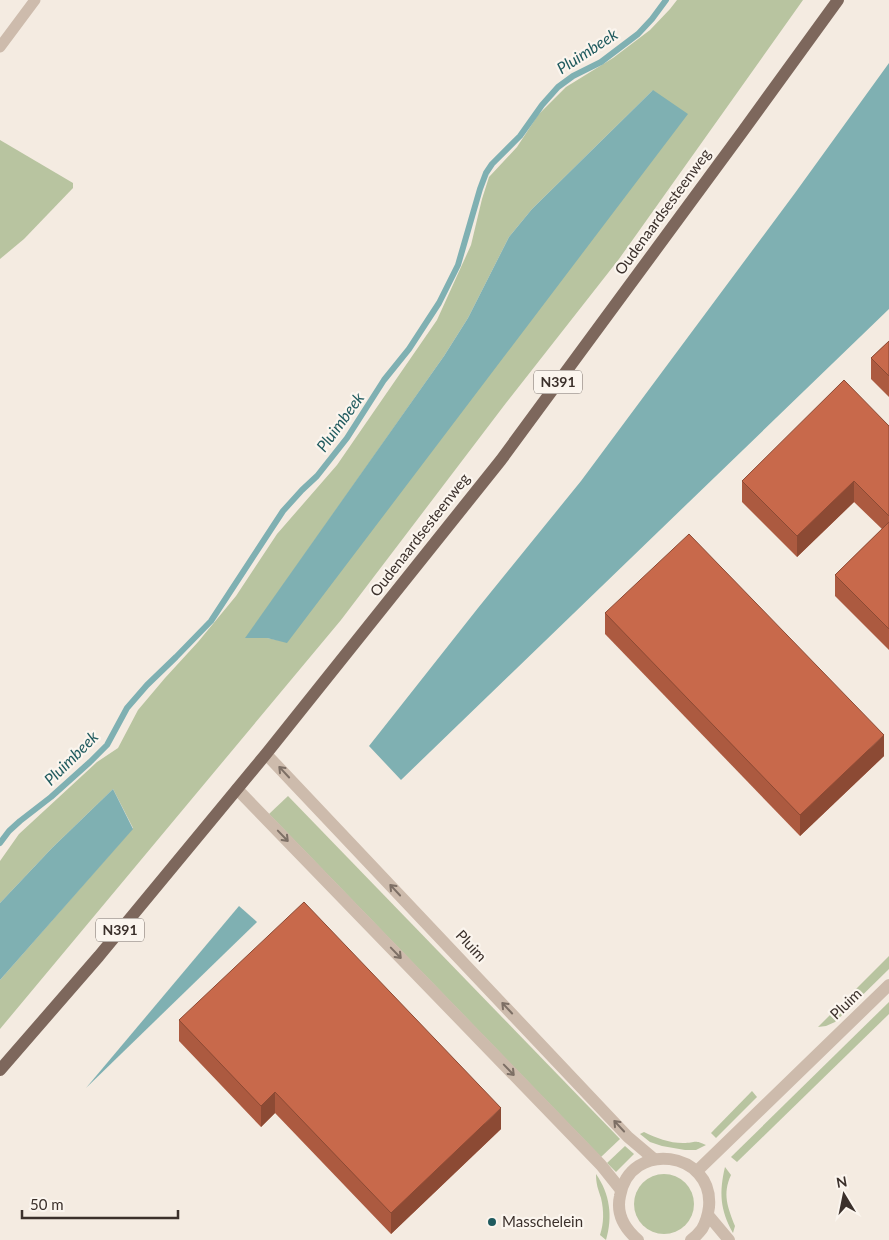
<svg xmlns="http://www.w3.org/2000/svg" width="889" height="1240" font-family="Lato,sans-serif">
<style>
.green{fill:#b8c4a0;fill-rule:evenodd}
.water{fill:#7fb0b2}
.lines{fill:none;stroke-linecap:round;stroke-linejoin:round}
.stream{stroke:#7fb0b2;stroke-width:6}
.lane{stroke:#cdbbac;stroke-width:11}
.street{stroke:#cdbbac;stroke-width:12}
.primary{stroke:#7d675c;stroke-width:12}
.wall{fill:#ac5a40}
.shaded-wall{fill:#8c4a34}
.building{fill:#c8694b;stroke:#8c4a34}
.oneway{stroke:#7d6f65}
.poi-dot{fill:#1f5a5e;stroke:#fbf5ee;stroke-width:2}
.labels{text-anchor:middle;stroke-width:4.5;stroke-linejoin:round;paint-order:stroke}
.shield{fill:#fbf5ee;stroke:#756b66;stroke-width:1}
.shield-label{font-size:14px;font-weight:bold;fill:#3b302b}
.street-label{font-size:15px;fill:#3b302b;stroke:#fbf5ee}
.poi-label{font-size:15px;fill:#3b302b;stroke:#fbf5ee;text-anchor:start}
.water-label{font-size:16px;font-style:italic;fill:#1f5a5e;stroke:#fbf5ee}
</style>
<rect width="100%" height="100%" fill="#f4ebe1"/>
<g class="green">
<path d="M677 0H803L619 259 506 403 341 620 0 1029V980L133 828 113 789 52 848 0 903V861L19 834 97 762 118 748 138 710 165 678 198 642 236 596 277 534 337 465 437 320 471 245 482 199 489 177 517 147 538 115 566 87 613 58 650 30 670 9ZM653 90 287 642 267 638H246L444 356 468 318 509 237 532 209Z"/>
<path d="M0 140 73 183V188L24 239 0 259Z"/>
<path d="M288 796 620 1139 601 1157 269 814Z"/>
<path d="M889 956V969L835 1022 826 1026 818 1027Z"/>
<path d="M889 1002V1014L737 1162 731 1157Z"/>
<path d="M752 1091 757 1097 716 1138 711 1133Z"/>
<path d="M644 1132C656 1138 669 1143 683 1143 695 1143 694 1139 706 1145L696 1150H685L662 1146 650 1142 640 1134Z"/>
<path d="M625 1146 634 1154 616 1172 607 1163Z"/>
<path d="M725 1167 731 1175C722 1194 728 1208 735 1226L733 1233C720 1210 719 1192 725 1167Z"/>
<path d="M596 1174C610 1194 613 1217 606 1240L600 1235C604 1223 604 1211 601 1198 598 1189 596 1184 596 1174Z"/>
<circle cx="664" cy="1204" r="30"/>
</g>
<g class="water">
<path d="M889 63V309L401 780 369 746 478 608 581 481 795 193Z"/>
<path d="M653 90 688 114 287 643 267 638H245L444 356 468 318 509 237 532 209Z"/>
<path d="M113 789 133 829 0 980V903L52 848Z"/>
<path d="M239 906 257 922 86 1088Z"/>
</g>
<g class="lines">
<path class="stream" d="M0 843 9 831 20 821 51 797 90 762 107 745 127 708 147 685 176 657 211 621 283 511 302 490 317 476 347 438 384 380 409 349 439 303 458 265 480 189 486 173 492 164 520 136 542 105 558 87 573 76 601 62 638 34 652 19 666 0"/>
<path class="lane" d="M0 47 35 0"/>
<g class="street">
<path d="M266 754 628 1137 654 1159"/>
<path d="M237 789 601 1165 621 1190"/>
<path d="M697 1171 889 985"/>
<path d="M708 1215 729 1240"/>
<path d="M638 1240C625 1229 616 1214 620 1196 630 1139 714 1151 709 1207 708 1215 706 1222 702 1229 699 1233 695 1237 691 1240"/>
</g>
<path class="primary" d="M0 1070 99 956 266 754 501 460 743 131 838 0"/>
</g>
<g class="wall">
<path d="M889 341V397L871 379V358Z"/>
<path d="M889 426V650L835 596V575L882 529 854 502 797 557 742 502V481Z"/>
<path d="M605 613 884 756 800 836 605 634Z"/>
<path d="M179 1020 501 1129 391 1234 275 1113 261 1127 179 1041Z"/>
</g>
<g class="shaded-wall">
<path d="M854 481V502L797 557V536Z"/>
<path d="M884 735V756L800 836V815Z"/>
<path d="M275 1092V1113L261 1127V1106Z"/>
<path d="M501 1108V1129L391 1234V1213Z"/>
</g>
<g class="building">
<path d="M889 341V376L871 358Z"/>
<path d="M844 380 889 426V516L854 481 797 536 742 481Z"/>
<path d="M889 522V629L835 575Z"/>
<path d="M689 534 884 735 800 815 605 613Z"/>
<path d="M304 902 501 1108 391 1213 275 1092 261 1106 179 1020Z"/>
</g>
<defs><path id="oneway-shaft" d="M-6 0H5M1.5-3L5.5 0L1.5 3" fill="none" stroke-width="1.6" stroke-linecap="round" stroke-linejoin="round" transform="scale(1.25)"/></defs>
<g class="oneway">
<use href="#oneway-shaft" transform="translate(284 772) rotate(-133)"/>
<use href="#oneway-shaft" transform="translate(283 836) rotate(46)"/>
<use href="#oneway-shaft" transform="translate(395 890) rotate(-133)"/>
<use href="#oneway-shaft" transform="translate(396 953) rotate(46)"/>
<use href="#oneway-shaft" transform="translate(507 1008) rotate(-133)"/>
<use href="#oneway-shaft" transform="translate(509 1070) rotate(46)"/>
<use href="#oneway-shaft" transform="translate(619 1126) rotate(-133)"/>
</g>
<circle class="poi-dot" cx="492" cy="1222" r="5"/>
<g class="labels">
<g class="shield">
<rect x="534" y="370.5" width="48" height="23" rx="4"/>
<rect x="96" y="918.5" width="48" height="23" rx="4"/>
</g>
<g class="shield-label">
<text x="558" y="387">N391</text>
<text x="120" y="935">N391</text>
</g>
<g class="street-label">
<text transform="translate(663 212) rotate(-54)" y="5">Oudenaardsesteenweg</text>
<text transform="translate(420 535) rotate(-52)" y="5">Oudenaardsesteenweg</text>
<text transform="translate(471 946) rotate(47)" y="5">Pluim</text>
<text transform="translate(846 1004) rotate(-44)" y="5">Pluim</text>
</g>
<g class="poi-label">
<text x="502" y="1227">Masschelein</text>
</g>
<g class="water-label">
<text transform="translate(587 51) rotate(-33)" y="6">Pluimbeek</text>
<text transform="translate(340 422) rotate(-54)" y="6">Pluimbeek</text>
<text transform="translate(71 758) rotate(-45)" y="6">Pluimbeek</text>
</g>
</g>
<g transform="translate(844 1195) rotate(350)" stroke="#fbf5ee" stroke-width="4" paint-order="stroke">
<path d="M0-4L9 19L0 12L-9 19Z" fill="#3b302b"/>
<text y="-8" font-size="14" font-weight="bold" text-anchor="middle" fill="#3b302b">N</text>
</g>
<path d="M22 1210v8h156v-8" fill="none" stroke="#3b302b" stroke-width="2.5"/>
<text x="30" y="1210" font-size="15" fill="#3b302b" stroke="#fbf5ee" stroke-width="4" paint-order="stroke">50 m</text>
</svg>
